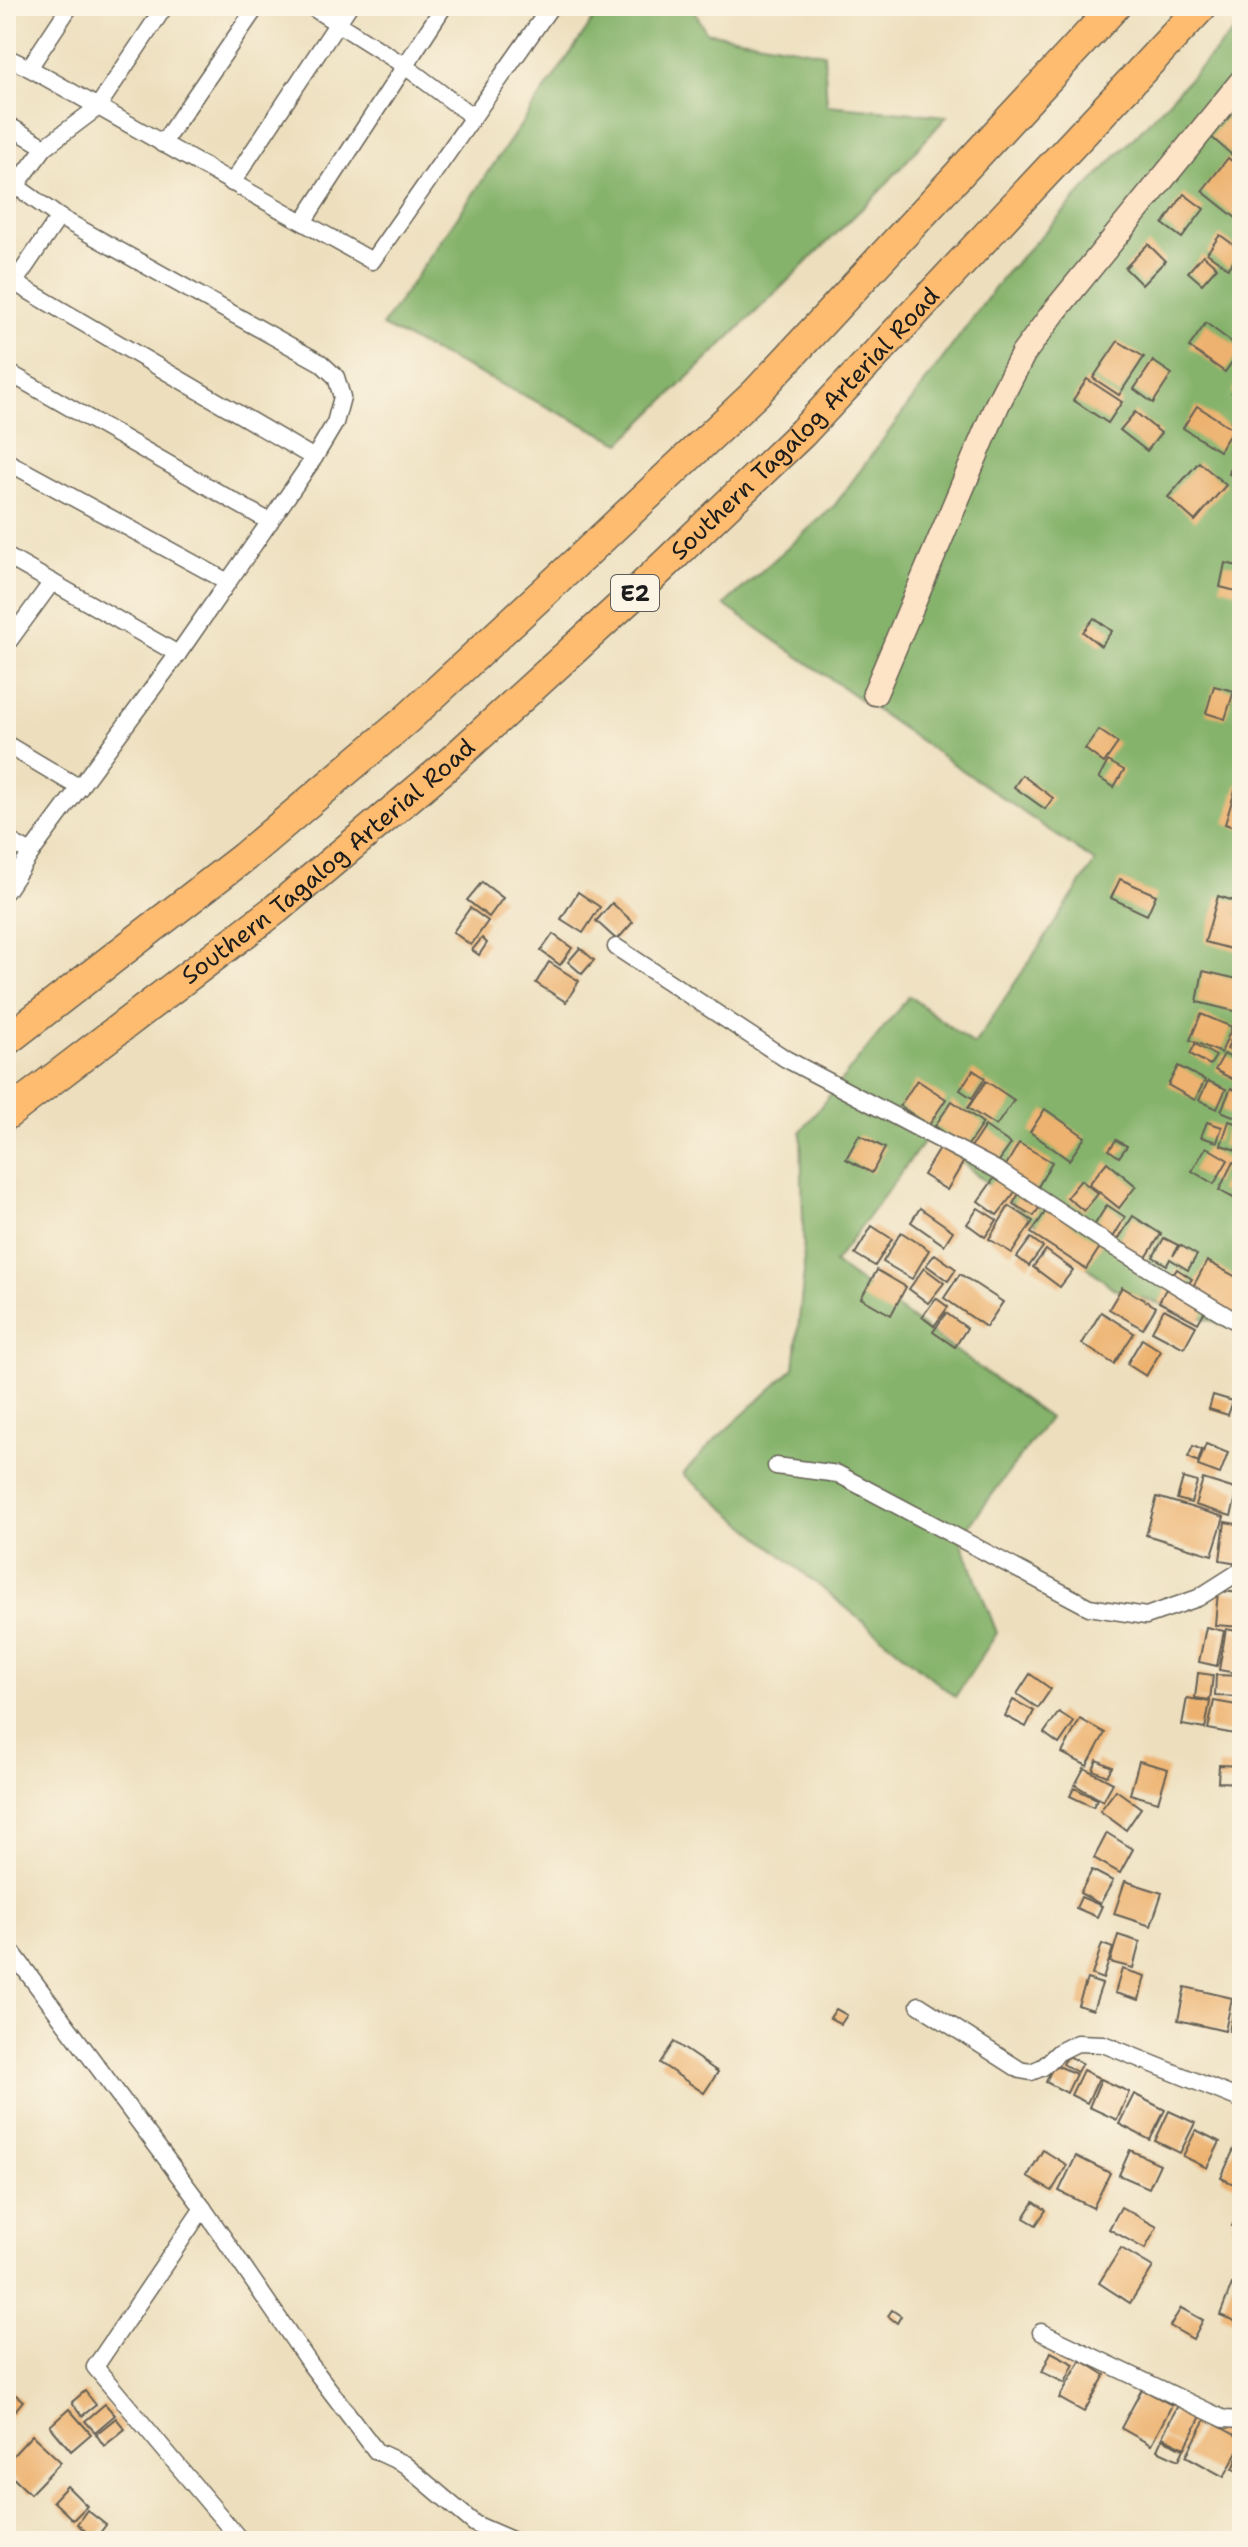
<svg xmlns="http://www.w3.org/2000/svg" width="1248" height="2547" font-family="'Shantell Sans',sans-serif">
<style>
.forest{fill:#86b36c;stroke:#516844;stroke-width:2}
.building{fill:#edb270}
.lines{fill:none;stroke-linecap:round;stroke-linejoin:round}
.street-casing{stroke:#656054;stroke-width:19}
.secondary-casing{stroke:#656054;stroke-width:27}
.highway-casing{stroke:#656054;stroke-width:33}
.street{stroke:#fff;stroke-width:16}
.secondary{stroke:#fee4c6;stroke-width:24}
.highway{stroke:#fdbc70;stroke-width:30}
.labels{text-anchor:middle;stroke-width:7;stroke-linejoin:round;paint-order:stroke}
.shield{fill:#fcf5e5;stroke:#5f5d58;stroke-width:2}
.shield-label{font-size:22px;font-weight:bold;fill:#1c1c1c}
.street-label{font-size:24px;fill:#1c1c1c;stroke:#fcf5e5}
</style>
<rect width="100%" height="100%" fill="#fcf5e5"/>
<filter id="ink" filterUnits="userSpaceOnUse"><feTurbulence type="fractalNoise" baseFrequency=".0125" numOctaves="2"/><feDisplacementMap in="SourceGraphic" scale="16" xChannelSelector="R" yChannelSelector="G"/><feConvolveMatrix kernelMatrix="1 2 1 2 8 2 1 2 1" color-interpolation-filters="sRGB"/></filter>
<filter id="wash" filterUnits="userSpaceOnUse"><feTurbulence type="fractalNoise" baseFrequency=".006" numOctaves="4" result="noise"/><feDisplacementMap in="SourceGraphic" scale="32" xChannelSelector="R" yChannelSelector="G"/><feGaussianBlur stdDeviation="1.8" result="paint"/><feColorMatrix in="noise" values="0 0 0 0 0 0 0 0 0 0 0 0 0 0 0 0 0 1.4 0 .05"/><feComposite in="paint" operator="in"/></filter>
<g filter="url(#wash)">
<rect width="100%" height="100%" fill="#eddfbd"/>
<g class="forest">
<path d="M603 6H692L706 32 824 53 827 105 947 116 878 193 621 443 382 326Z"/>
<path d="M1242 23V1331L1114 1289 929 1135 834 1263 1049 1418 960 1538 997 1633 955 1697 683 1474 716 1439 794 1368 804 1272 801 1131 909 996 974 1045 1095 862 724 605 834 506 1006 273Z"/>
</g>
<g id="blocks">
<g class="building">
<path d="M1238 104 1242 108V147L1233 156 1210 136Z"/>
<path d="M1228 158 1242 169V210L1236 218 1202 191Z"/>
<path d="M1184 194 1204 209 1182 238 1163 224Z"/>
<path d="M1220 235 1241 250 1228 268 1207 253Z"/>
<path d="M1148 244 1165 261 1142 285 1125 268Z"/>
<path d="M1203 255 1217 267 1202 284 1188 272Z"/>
<path d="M1206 323 1241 349 1225 372 1189 347Z"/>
<path d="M1118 341 1144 357 1119 395 1093 378Z"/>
<path d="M1153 361 1172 374 1153 403 1134 389Z"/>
<path d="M1242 367V397L1232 393Z"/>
<path d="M1087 379 1122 402 1108 423 1073 400Z"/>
<path d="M1197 406 1233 429 1219 451 1183 428Z"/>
<path d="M1242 406V429L1231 421Z"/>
<path d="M1135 412 1161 433 1147 451 1120 430Z"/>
<path d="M1238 442 1242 443V478L1229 474Z"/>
<path d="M1199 462 1226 485 1195 521 1168 497Z"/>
<path d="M1225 563 1242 567 1236 591 1220 587Z"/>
<path d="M1094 618 1112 631 1101 646 1083 632Z"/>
<path d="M1214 686 1234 691 1225 719 1206 713Z"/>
<path d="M1099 730 1118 743 1104 763 1085 749Z"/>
<path d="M1108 761 1124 770 1114 787 1099 778Z"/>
<path d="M1022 775 1053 798 1045 809 1014 787Z"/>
<path d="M1237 784 1242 786V830L1225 824Z"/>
<path d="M1120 879 1156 895 1147 915 1111 898Z"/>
<path d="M482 882 503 898 489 917 467 900Z"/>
<path d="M578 892 600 907 583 933 561 919Z"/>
<path d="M1218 896 1241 903 1237 915 1242 916V952L1205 942Z"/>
<path d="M612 903 633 922 617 940 596 921Z"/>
<path d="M470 908 488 921 471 945 453 932Z"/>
<path d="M553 934 572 948 560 965 541 951Z"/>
<path d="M482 938 487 943 479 955 472 950Z"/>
<path d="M580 948 594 960 582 974 568 962Z"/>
<path d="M549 962 579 981 566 1002 536 983Z"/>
<path d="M1203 971 1242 980V1013L1197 1002Z"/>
<path d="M1201 1014 1232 1027 1221 1053 1190 1040Z"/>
<path d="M1238 1024 1242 1025V1056L1227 1049Z"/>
<path d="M1195 1044 1216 1056 1210 1065 1190 1054Z"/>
<path d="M1224 1054 1242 1063V1084L1215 1070Z"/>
<path d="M1178 1066 1205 1080 1195 1100 1168 1085Z"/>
<path d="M973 1070 985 1078 972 1098 960 1090Z"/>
<path d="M917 1080 946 1099 929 1125 900 1106Z"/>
<path d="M986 1081 1014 1100 996 1126 968 1108Z"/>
<path d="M1208 1081 1226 1089 1217 1109 1199 1100Z"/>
<path d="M1231 1088 1242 1094V1120L1221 1111Z"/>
<path d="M952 1101 983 1123 966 1148 935 1126Z"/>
<path d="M1045 1109 1085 1137 1069 1160 1030 1132Z"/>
<path d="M1229 1121 1242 1125V1152L1221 1145Z"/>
<path d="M1207 1122 1222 1127 1217 1142 1201 1137Z"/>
<path d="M985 1126 1011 1144 994 1168 969 1150Z"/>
<path d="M859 1135 885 1148 872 1173 846 1159Z"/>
<path d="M1116 1140 1127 1146 1119 1157 1109 1150Z"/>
<path d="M1019 1143 1052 1162 1035 1192 1002 1172Z"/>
<path d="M940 1147 964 1161 947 1190 923 1175Z"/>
<path d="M1206 1147 1228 1160 1214 1184 1192 1171Z"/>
<path d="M1107 1162 1136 1186 1119 1208 1089 1184Z"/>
<path d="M1233 1162 1242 1166V1195L1239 1201 1219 1190Z"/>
<path d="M998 1173 1018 1188 997 1215 978 1201Z"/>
<path d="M1081 1180 1098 1194 1084 1211 1067 1197Z"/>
<path d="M1021 1190 1042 1203 1034 1216 1013 1204Z"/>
<path d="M1107 1205 1125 1217 1111 1241 1092 1229Z"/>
<path d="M1009 1206 1033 1221 1012 1253 989 1239Z"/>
<path d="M920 1208 953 1231 944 1245 911 1222Z"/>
<path d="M978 1208 997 1220 985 1237 967 1224Z"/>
<path d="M1048 1208 1102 1244 1086 1269 1031 1233Z"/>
<path d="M1133 1216 1161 1234 1142 1264 1114 1246Z"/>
<path d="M872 1226 892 1239 875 1266 855 1254Z"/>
<path d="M901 1232 929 1250 912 1279 883 1262Z"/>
<path d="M1031 1238 1043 1247 1029 1266 1017 1257Z"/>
<path d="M1164 1238 1178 1245 1173 1256 1180 1245 1197 1255 1188 1270 1170 1259 1167 1265 1153 1257Z"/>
<path d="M1046 1250 1073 1270 1060 1287 1033 1267Z"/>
<path d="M935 1254 956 1269 948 1281 926 1265Z"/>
<path d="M1207 1261 1242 1280V1322L1190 1292Z"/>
<path d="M924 1268 944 1283 928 1303 909 1289Z"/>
<path d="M1177 1269 1192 1279 1184 1290 1170 1280Z"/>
<path d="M877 1270 906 1287 891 1315 861 1298Z"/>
<path d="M960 1274 1003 1302 986 1327 944 1298Z"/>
<path d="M1122 1287 1156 1307 1143 1329 1109 1309Z"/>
<path d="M1167 1287 1207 1307 1198 1323 1159 1302Z"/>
<path d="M936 1298 948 1307 934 1326 922 1317Z"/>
<path d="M1164 1309 1196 1326 1184 1348 1152 1331Z"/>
<path d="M1101 1312 1134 1333 1114 1364 1082 1344Z"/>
<path d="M946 1313 967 1328 955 1347 933 1332Z"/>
<path d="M1142 1339 1161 1351 1146 1376 1127 1364Z"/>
<path d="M1213 1395 1233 1401 1228 1415 1209 1409Z"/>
<path d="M1206 1444 1228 1453 1220 1474 1198 1466Z"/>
<path d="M1193 1446 1202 1450 1198 1462 1188 1457Z"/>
<path d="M1183 1478 1197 1482 1191 1503 1177 1499Z"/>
<path d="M1203 1479 1238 1490 1231 1516 1195 1505Z"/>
<path d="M1157 1497 1224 1517 1212 1555 1146 1535Z"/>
<path d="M1225 1522 1242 1525 1238 1563 1220 1560Z"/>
<path d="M1218 1591 1242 1593V1627L1215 1625Z"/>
<path d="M1206 1627 1224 1631 1217 1666 1199 1662Z"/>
<path d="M1226 1629 1242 1632V1674L1219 1670Z"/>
<path d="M1198 1673 1213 1675 1210 1700 1195 1698Z"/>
<path d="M1030 1674 1051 1689 1038 1708 1017 1694Z"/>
<path d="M1216 1675 1242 1676V1697L1215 1696Z"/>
<path d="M1187 1698 1210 1702 1205 1729 1182 1725Z"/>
<path d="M1013 1700 1034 1711 1026 1727 1005 1716Z"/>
<path d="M1214 1701 1242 1706 1240 1735 1208 1729Z"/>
<path d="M1059 1712 1074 1722 1059 1744 1044 1733Z"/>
<path d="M1080 1719 1105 1733 1087 1766 1062 1753Z"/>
<path d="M1097 1760 1112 1767 1107 1776 1093 1770Z"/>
<path d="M1139 1761 1168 1769 1158 1802 1130 1794Z"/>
<path d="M1219 1765 1242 1766V1783L1218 1782Z"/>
<path d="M1084 1768 1113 1783 1103 1801 1075 1785Z"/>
<path d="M1074 1788 1097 1799 1093 1807 1070 1796Z"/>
<path d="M1116 1790 1141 1808 1126 1830 1100 1811Z"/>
<path d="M1107 1833 1133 1849 1120 1873 1094 1858Z"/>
<path d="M1092 1870 1113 1881 1100 1904 1080 1893Z"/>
<path d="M1125 1881 1162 1893 1151 1926 1114 1914Z"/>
<path d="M1081 1897 1102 1906 1097 1917 1076 1908Z"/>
<path d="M1118 1935 1140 1942 1133 1968 1110 1962Z"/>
<path d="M1102 1944 1113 1948 1103 1979 1092 1975Z"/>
<path d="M1122 1969 1145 1976 1139 2000 1115 1993Z"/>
<path d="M1087 1979 1102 1984 1093 2010 1078 2005Z"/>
<path d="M1185 1987 1232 1998 1225 2031 1178 2020Z"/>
<path d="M836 2009 847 2015 841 2024 830 2018Z"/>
<path d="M1234 2010 1242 2012V2034L1229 2031Z"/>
<path d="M674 2042 718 2072 704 2093 660 2063Z"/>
<path d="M1068 2056 1082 2063 1077 2072 1063 2064Z"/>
<path d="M1054 2064 1076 2074 1067 2093 1046 2082Z"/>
<path d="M1083 2070 1099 2078 1087 2103 1071 2095Z"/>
<path d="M1101 2079 1129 2092 1117 2120 1089 2107Z"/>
<path d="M1134 2094 1165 2110 1150 2140 1119 2124Z"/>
<path d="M1169 2111 1195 2123 1180 2153 1155 2141Z"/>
<path d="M1196 2130 1220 2142 1207 2168 1183 2156Z"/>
<path d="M1236 2144 1242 2147V2188L1221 2178Z"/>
<path d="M1043 2150 1067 2165 1052 2191 1027 2177Z"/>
<path d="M1130 2150 1160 2164 1149 2188 1119 2175Z"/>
<path d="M1076 2156 1110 2173 1093 2208 1059 2191Z"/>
<path d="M1034 2202 1046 2210 1036 2225 1024 2218Z"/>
<path d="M1242 2206V2231L1232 2226Z"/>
<path d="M1121 2207 1157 2227 1145 2249 1109 2229Z"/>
<path d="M1121 2248 1153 2267 1130 2303 1099 2283Z"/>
<path d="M1242 2261V2282L1233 2277Z"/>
<path d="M1232 2284 1242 2287V2324L1220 2315Z"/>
<path d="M1181 2308 1203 2320 1193 2339 1170 2326Z"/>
<path d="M892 2310 901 2316 897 2323 888 2316Z"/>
<path d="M1051 2352 1074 2364 1065 2383 1042 2372Z"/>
<path d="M1081 2360 1105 2375 1084 2412 1059 2398Z"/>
<path d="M6 2387 23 2401 6 2422Z"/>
<path d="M1142 2389 1172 2405 1151 2445 1121 2428Z"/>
<path d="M85 2391 96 2405 82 2416 72 2402Z"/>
<path d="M105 2404 115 2415 95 2432 85 2421Z"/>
<path d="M1178 2405 1201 2416 1185 2448 1162 2437Z"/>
<path d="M69 2409 91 2434 71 2451 50 2426Z"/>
<path d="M116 2418 125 2429 104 2446 96 2434Z"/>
<path d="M1206 2419 1242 2439V2444L1224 2477 1186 2456Z"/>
<path d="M32 2435 61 2462 30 2494 6 2471V2463Z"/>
<path d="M1162 2439 1184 2449 1179 2460 1157 2450Z"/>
<path d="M1242 2449V2473L1233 2469Z"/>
<path d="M67 2486 87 2506 73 2520 53 2501Z"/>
<path d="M87 2510 106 2525 95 2539 77 2524Z"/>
</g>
</g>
</g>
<g filter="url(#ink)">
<use href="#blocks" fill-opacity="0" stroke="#656054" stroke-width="2"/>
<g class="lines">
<defs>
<g id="street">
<path d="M310 6 405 66 473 117"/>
<path d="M6 57 29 68 372 261 551 6"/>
<path d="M29 68 70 6"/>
<path d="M6 124 45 147"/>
<path d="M162 144 257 6"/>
<path d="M232 183 349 6"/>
<path d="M16 186 59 217"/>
<path d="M6 199 45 147 97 108 165 6"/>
<path d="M303 222 444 6"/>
<path d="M15 283 314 458"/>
<path d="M6 295 59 217 321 363 336 377 342 397 335 423 314 458 178 654 31 853 6 891"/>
<path d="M6 371 270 522"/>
<path d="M6 461 228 582"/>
<path d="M6 556 178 654"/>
<path d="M6 645 52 582"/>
<path d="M6 744 80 788"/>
<path d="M6 839 31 853"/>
<path d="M616 947 786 1059 999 1171 1107 1243 1242 1325"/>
<path d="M776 1466 838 1474 1089 1607 1146 1616 1198 1598 1242 1570"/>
<path d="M12 1952 203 2208 310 2364 376 2451 404 2464 475 2524 514 2541"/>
<path d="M919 2005 1020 2070 1031 2072 1043 2067 1059 2052 1077 2043 1103 2044 1242 2100"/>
<path d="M203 2208 95 2367 241 2541"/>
<path d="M1041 2332 1224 2419 1242 2420"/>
</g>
<path id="secondary" d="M875 693 997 405 1023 354 1054 312 1242 81"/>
<g id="highway">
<path d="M6 1041 244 857 407 719 583 556 756 393 1115 6"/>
<path id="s1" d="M6 1115 276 909 445 767 630 598 802 433 1202 6"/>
</g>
</defs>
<use href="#street" class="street-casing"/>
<use href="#secondary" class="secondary-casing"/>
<use href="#highway" class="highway-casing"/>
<use href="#street" class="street"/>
<use href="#secondary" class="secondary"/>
<use href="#highway" class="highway"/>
</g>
</g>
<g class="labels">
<rect class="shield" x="611" y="575" width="48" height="36" rx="6"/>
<g class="shield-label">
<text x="635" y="601">E2</text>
</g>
<g class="street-label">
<text dy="8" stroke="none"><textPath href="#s1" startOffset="1058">Southern Tagalog Arterial Road</textPath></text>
<text dy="8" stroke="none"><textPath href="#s1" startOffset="410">Southern Tagalog Arterial Road</textPath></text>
</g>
</g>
<rect width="1248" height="2547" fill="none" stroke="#fcf5e5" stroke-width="32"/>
</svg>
